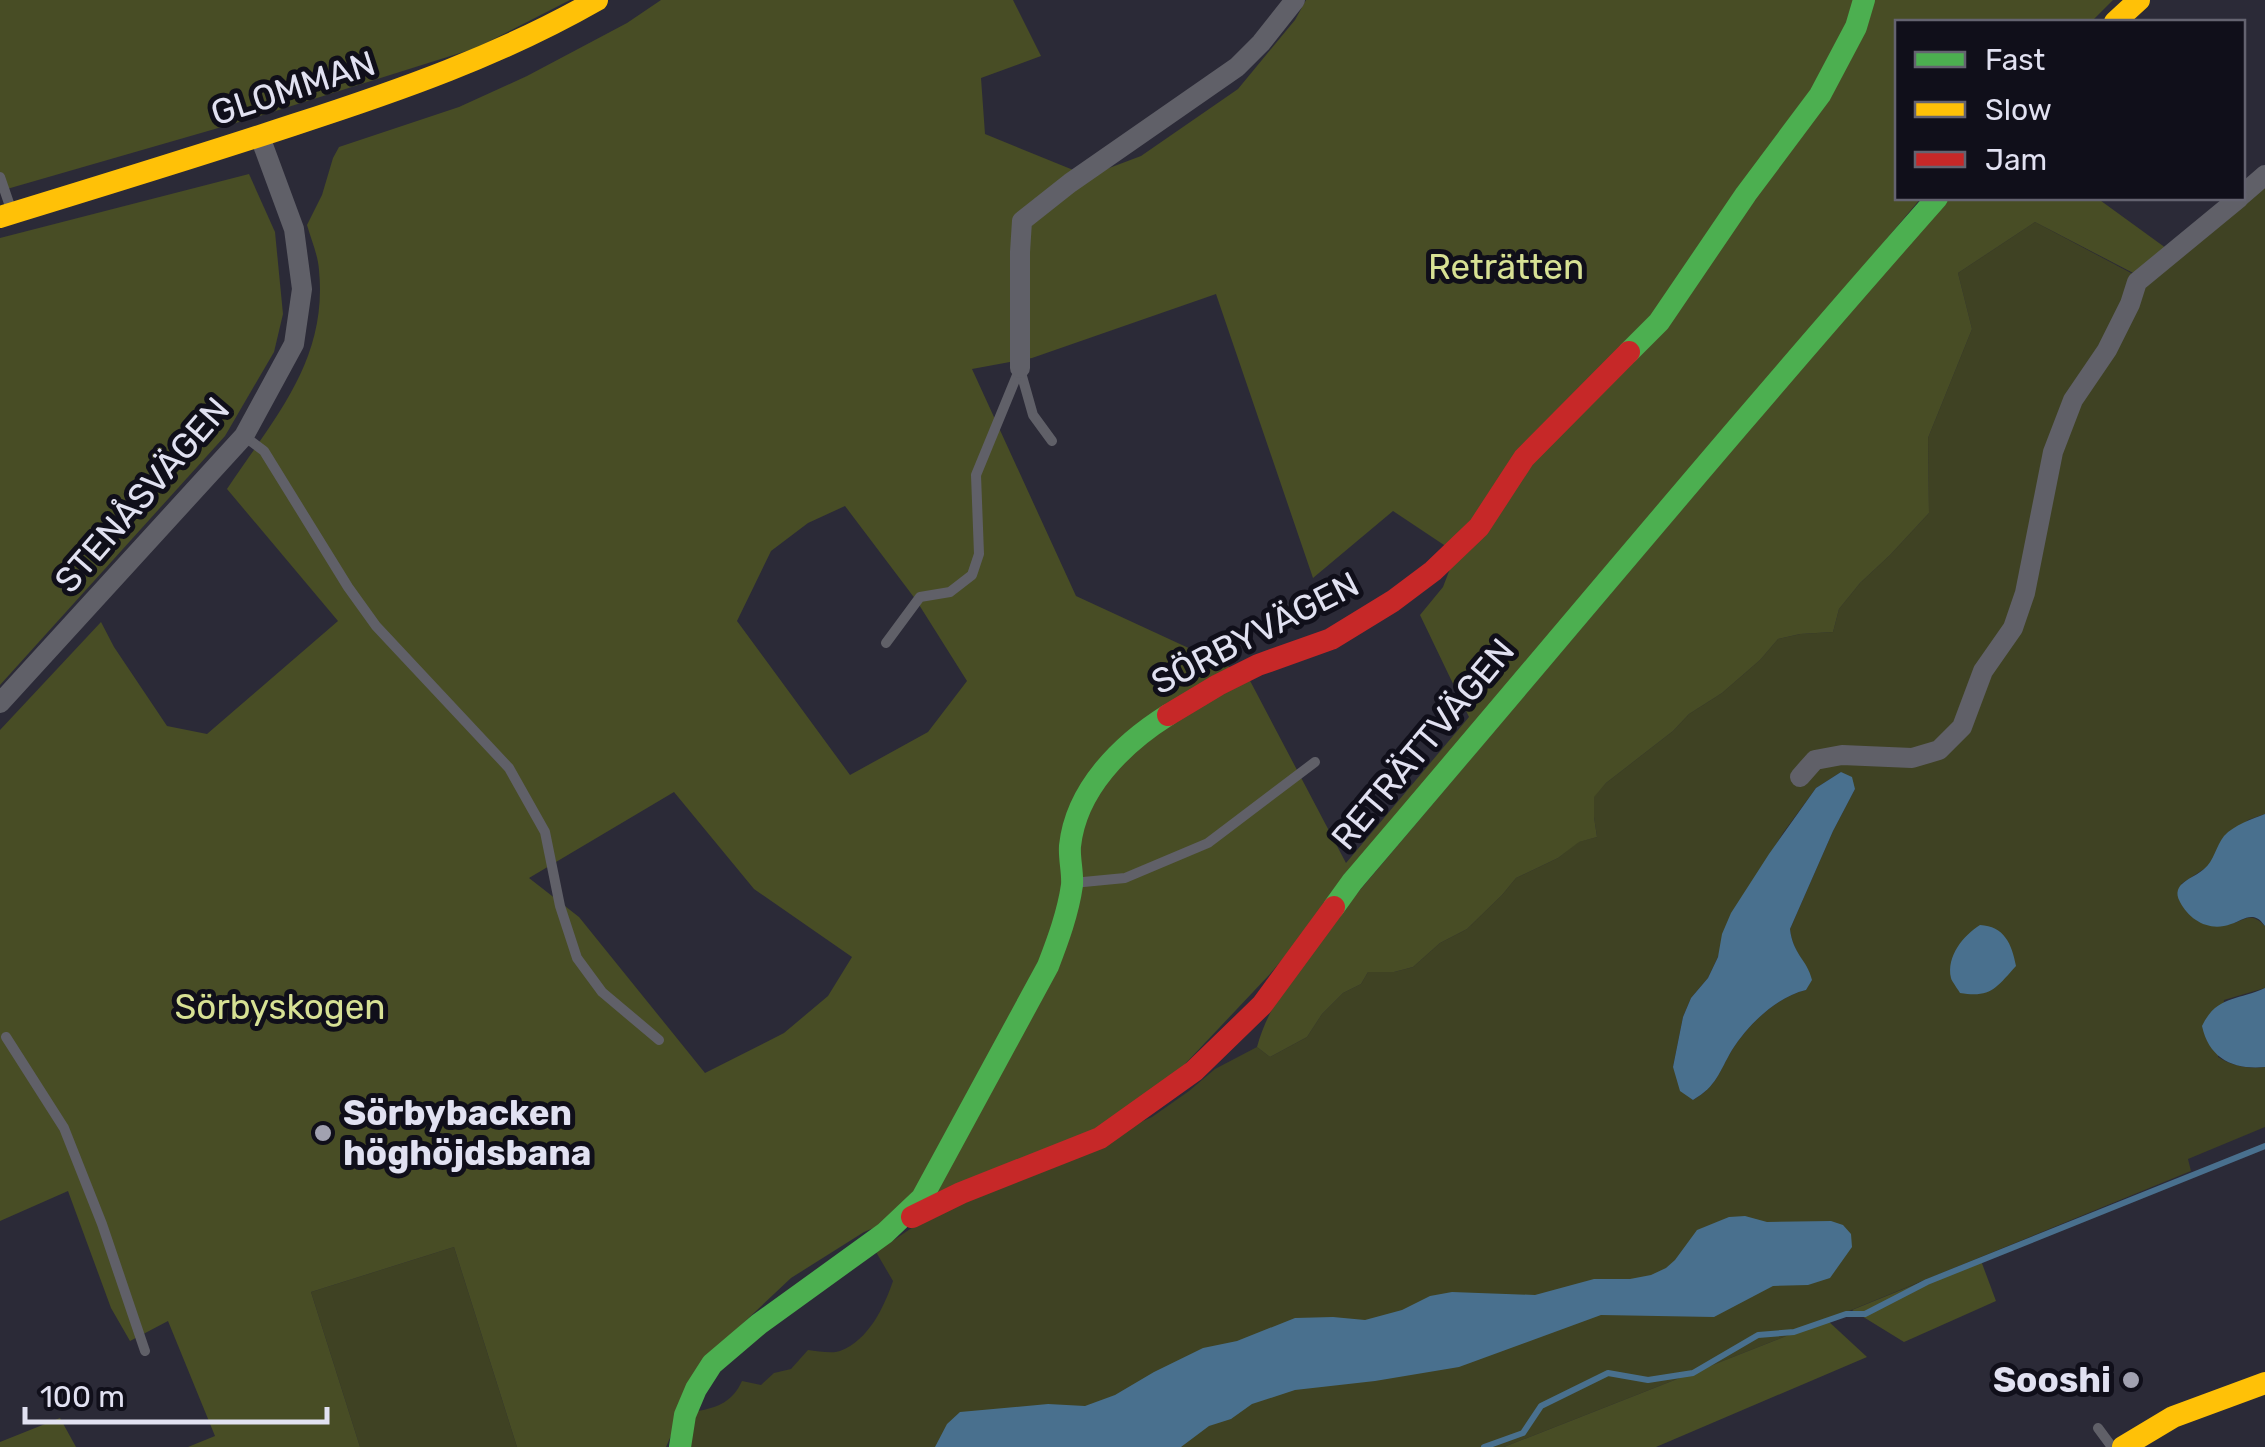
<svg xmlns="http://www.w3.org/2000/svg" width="2265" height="1447" font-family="Rubik,sans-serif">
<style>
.green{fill:#3f4223;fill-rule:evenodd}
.forest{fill:#484d25;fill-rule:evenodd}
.water{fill:#49708e}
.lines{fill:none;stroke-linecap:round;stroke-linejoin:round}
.stream{stroke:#49708e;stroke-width:6}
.lane{stroke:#606068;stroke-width:10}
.street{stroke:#606068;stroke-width:20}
.fast{stroke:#4caf50;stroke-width:22}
.slow{stroke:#ffc107;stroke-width:22}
.jam{stroke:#c62828;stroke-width:22}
.poi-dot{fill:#a1a1b0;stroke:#100f1a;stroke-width:4}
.labels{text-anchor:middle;stroke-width:10;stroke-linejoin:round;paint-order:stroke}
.street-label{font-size:35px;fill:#e1e1f1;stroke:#100f1a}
.park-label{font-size:35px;fill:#d7e194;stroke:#100f1a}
.poi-label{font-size:35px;font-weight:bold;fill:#e1e1f1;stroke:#100f1a;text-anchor:start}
</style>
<rect width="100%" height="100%" fill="#2b2a37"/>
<g class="green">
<path d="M2265 183V814L2248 820 2207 867 2181 884 2235 923C2249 916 2254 915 2265 926V988L2224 1000 2218 1057C2232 1066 2248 1069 2265 1067V1127L2188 1159 2191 1171 1827 1320 1504 1447H687L697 1411C718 1408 733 1401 742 1381L761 1385 774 1373 791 1369 808 1350C818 1351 832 1354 840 1351 869 1340 884 1307 893 1281L876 1252 928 1217 1152 1117 1189 1091 1215 1069 1257 1047 1270 1057 1307 1037 1322 1014 1343 993 1361 984 1368 972H1394L1413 967 1440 943 1467 929 1502 895 1516 878 1558 858 1578 842 1597 837 1594 817V796L1606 783 1673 731 1689 714 1722 693 1760 660 1778 639 1800 634 1833 632 1839 609 1860 583 1890 555 1929 513 1928 438 1972 329 1958 273 2035 222 2148 282ZM1841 772 1855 789 1833 831 1790 929C1793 955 1807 960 1811 980L1806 990C1776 997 1748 1025 1732 1050 1718 1073 1717 1086 1693 1100L1673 1067 1683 1017 1691 998 1708 978 1753 882 1783 833 1816 788Z"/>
<path d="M454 1247 517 1447H360L311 1292Z"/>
</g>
<g class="forest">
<path d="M0 0H570L476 48 253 118 0 191Z"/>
<path d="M661 0H1013L1041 56 981 78 985 134 1088 176 1141 156 1238 89 1295 20 1306 0H2113L2091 22H1898V198H1921L1270 974 1153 1098 1095 1134 864 1232 791 1278 721 1344 681 1413 666 1447H517L454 1247 311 1292 360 1447H188L215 1436 168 1321 130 1341 111 1308 68 1191 0 1221V730L101 622 114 647 167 726 207 734 338 621 227 489C274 418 328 361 319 270 318 255 311 239 307 225L322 195 333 158 339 147 459 107 527 76 627 23ZM1216 294 1313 578 1393 511 1456 553 1443 587 1420 615 1469 717 1346 863 1247 675 1076 596 972 369 1032 358ZM845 506 916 600 967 681 928 732 850 775 737 621 771 551 808 523ZM674 792 754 889 852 957 828 996 784 1033 705 1073 579 917 529 878Z"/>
<path d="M249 174 275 232 283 314 274 352 225 436 0 685V238Z"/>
<path d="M1945 198H2097L2170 251 2139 276 2035 222 1958 273 1972 329 1928 438 1929 513 1890 555 1860 583 1839 609 1833 632 1800 634 1778 639 1760 660 1722 693 1689 714 1673 731 1606 783 1594 797V817L1597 837 1579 842 1558 858 1516 878 1502 895 1467 929 1440 943 1413 967 1394 972H1368L1361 984 1343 993 1322 1014 1307 1037 1270 1057 1257 1047C1271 995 1311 953 1343 910Z"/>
<path d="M1980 1258 1996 1301 1904 1342 1852 1310Z"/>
<path d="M1827 1320 1867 1357 1656 1447H1504Z"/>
<path d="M60 1418 76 1447H0V1442Z"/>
</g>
<g class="water">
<path d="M1841 772 1852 777 1855 789 1833 831 1790 929C1793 955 1807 959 1812 980L1806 990C1776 997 1748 1025 1732 1050 1719 1072 1717 1086 1693 1100L1680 1091 1673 1067 1683 1017 1691 998 1708 978 1718 957 1722 934 1731 913 1769 854 1816 788Z"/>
<path d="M2265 814V926C2261 921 2259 918 2253 917 2246 916 2238 922 2231 924 2210 932 2190 921 2180 902 2170 883 2193 879 2204 869 2214 861 2216 846 2224 836 2234 825 2252 819 2265 814Z"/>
<path d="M1980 925C2004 926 2012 944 2016 966 1996 988 1991 998 1960 993 1959 991 1951 980 1951 978 1946 956 1964 935 1980 925Z"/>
<path d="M2265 988V1067C2234 1070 2209 1059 2202 1026 2217 995 2237 1001 2265 988Z"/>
<path d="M1745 1216 1767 1222 1831 1221 1843 1225 1851 1234 1852 1247 1830 1278 1808 1285 1773 1286 1714 1317 1601 1315 1459 1367 1375 1381 1295 1390 1252 1404 1231 1419 1209 1426 1181 1447H935L947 1424 960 1412 1048 1404 1085 1406 1115 1395 1154 1372 1203 1348 1237 1341 1295 1318 1333 1317 1365 1320 1402 1310 1430 1296 1452 1292 1535 1295 1594 1279H1630L1651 1275 1666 1268 1675 1260 1697 1230 1729 1217Z"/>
</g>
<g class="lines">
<path class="stream" d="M1484 1447 1523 1433 1541 1406 1608 1373 1648 1380 1693 1373 1758 1335 1794 1332 1846 1314H1865L1927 1282 2265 1146"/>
<g class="lane">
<path d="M0 177 11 209"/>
<path d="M1020 369 1033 415 1052 441"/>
<path d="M244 436 264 451 348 587 376 626 509 768 545 832 560 906 577 958 602 992 659 1040"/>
<path d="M886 643 920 597 950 592 972 575 979 554 976 475 1020 368"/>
<path d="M1073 883 1125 878 1208 843 1315 762"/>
<path d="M6 1037 64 1128 102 1224 145 1351"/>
<path d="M2098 1428 2112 1447"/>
</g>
<g class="street">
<path d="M2242 195 2265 175"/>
<path d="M1020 368V252L1022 221 1070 183 1237 67 1261 43 1295 0"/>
<path d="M0 703 244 436 294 344 302 289 294 229 260 137"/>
<path d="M1800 777 1815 760 1842 755 1912 758 1939 750 1962 727 1983 671 2013 628 2025 593 2053 452 2073 400 2107 350 2130 304 2137 282 2239 198"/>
</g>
<g class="fast">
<path d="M1629 352 1659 322 1746 194 1820 95 1856 27 1864 0"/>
<path d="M1334 907 1352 882C1547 654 1738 423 1937 198"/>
<path d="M680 1447 685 1415 696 1389 712 1364 759 1324 885 1233 922 1198 1048 966C1058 940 1068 913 1072 885 1073 872 1069 859 1070 846 1076 789 1122 744 1168 715"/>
</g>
<g class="slow">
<path d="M2115 22 2139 0"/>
<path d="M0 217C98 187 196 157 293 125 398 91 501 55 597 0"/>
<path d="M2123 1447 2173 1417 2265 1383"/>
</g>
<g class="jam">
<path d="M1168 715 1218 685 1258 665 1331 639 1393 601 1433 571 1479 527 1524 458 1629 352"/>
<path d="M912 1217 961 1193 1100 1138 1194 1071 1262 1005 1334 907"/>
</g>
</g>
<g class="poi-dot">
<circle cx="323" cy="1133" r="10"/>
<circle cx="2131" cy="1380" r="10"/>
</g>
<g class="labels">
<g class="street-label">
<text transform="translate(293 88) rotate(-18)" y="12">GLOMMAN</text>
<text transform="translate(142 495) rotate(-49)" y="12">STENÅSVÄGEN</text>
<text transform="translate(1255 633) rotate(-27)" y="12">SÖRBYVÄGEN</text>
<text transform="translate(1423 744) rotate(-50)" y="12">RETRÄTTVÄGEN</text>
</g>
<g class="park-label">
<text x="1506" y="279">Reträtten</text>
<text x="280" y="1019">Sörbyskogen</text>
</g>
<g class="poi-label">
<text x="343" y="1125">Sörbybacken<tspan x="343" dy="40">höghöjdsbana</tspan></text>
<text x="2111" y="1392" text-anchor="end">Sooshi</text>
</g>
</g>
<rect x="1895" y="20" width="350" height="180" fill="#100f1a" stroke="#646370" stroke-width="2.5"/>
<rect x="1915" y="52" width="50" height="15" fill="#4caf50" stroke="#646370" stroke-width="2.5"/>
<text x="1985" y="70" font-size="30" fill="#e1e1f1">Fast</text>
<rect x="1915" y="102" width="50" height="15" fill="#ffc107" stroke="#646370" stroke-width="2.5"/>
<text x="1985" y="120" font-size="30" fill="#e1e1f1">Slow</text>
<rect x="1915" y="152" width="50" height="15" fill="#c62828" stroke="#646370" stroke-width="2.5"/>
<text x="1985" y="170" font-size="30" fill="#e1e1f1">Jam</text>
<path d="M25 1407v15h302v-15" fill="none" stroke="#e1e1f1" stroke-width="5"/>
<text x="40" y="1407" font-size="30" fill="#e1e1f1" stroke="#100f1a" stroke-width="8" paint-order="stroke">100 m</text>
</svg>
